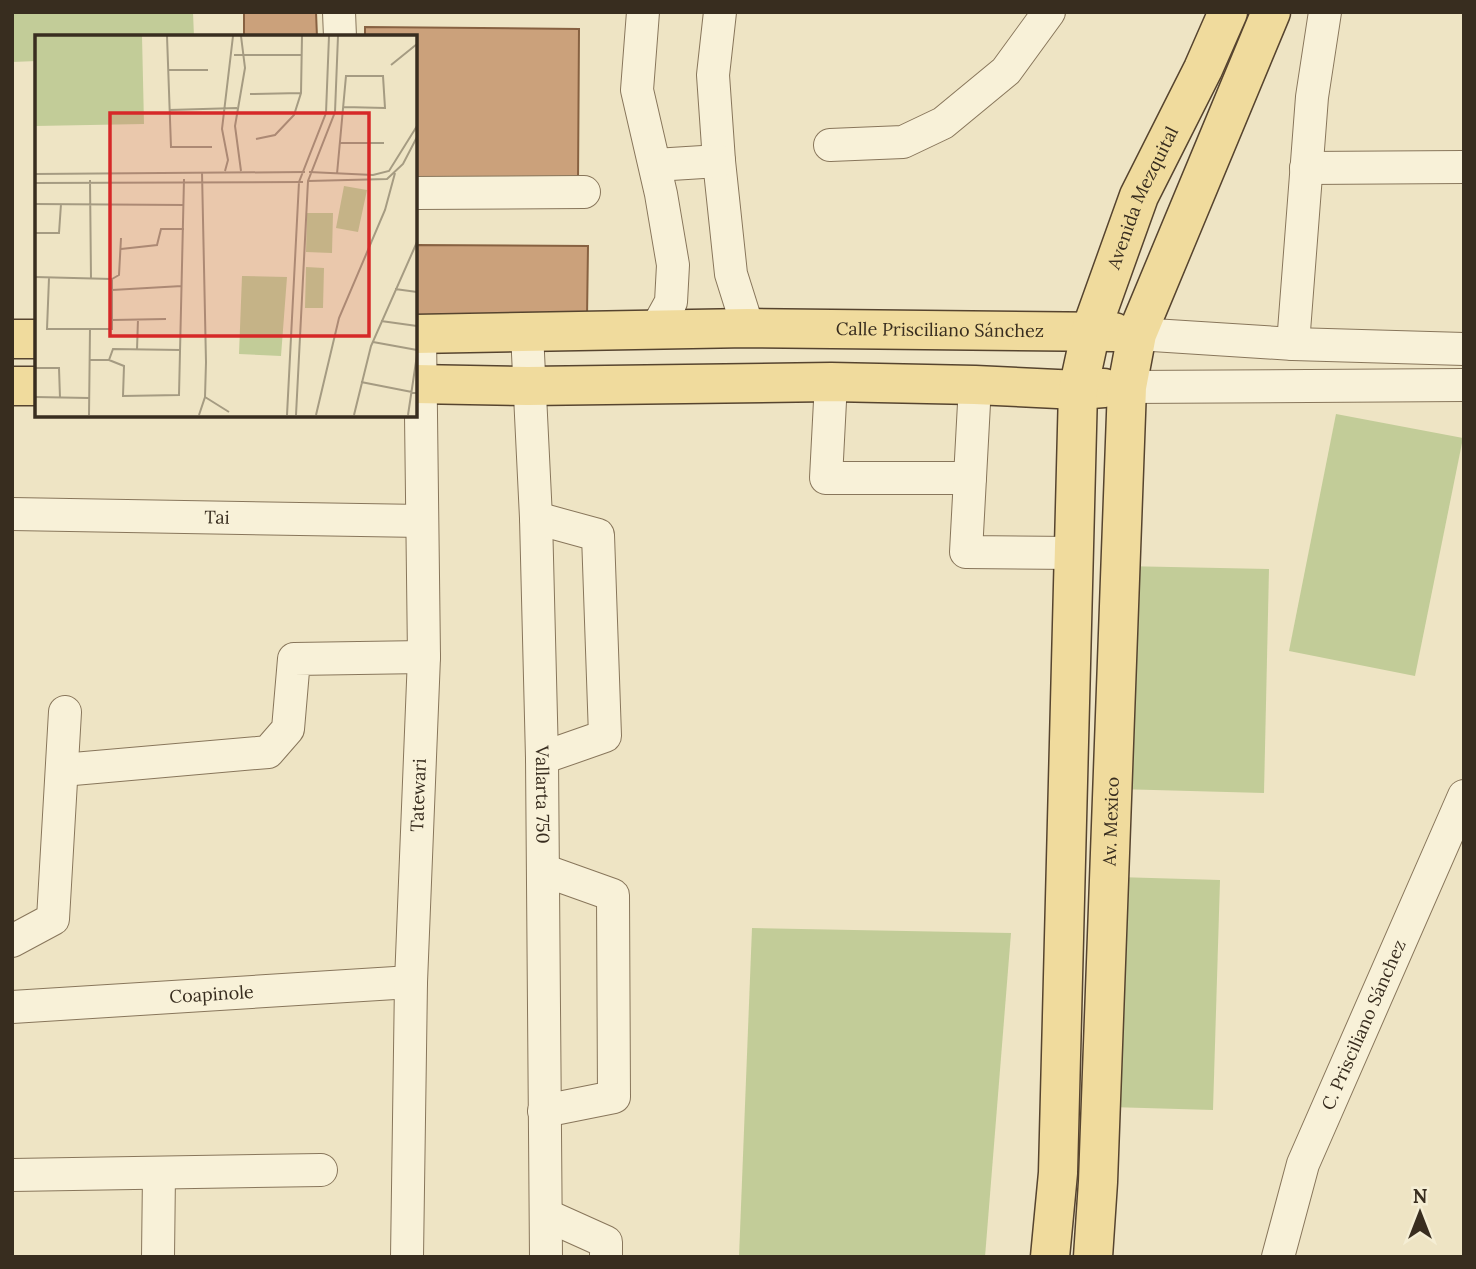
<svg xmlns="http://www.w3.org/2000/svg" width="1476" height="1269" font-family="Lora,serif">
<style>
.green{fill:#c2cc98}
.building{fill:#cba17b;stroke:#876141;stroke-width:2}
.lines{fill:none;stroke-linecap:round;stroke-linejoin:round}
.minor-casing{stroke:#88765b;stroke-width:34}
.major-casing{stroke:#56442f;stroke-width:41}
.minor{stroke:#f8f1d8;stroke-width:32}
.major{stroke:#f0db9d;stroke-width:38}
.labels{text-anchor:middle;stroke-width:5;stroke-linejoin:round;paint-order:stroke}
.street-label{font-size:18px;fill:#382d1f;stroke:#f5eed4}
.inset-road{fill:none;stroke:#a59b82;stroke-width:2}
.view{fill:#d62828;fill-opacity:0.15;stroke:#d62828;stroke-width:3.5}
.inset-edge{fill:none;stroke:#382d1f;stroke-width:3.5}
</style>
<rect width="100%" height="100%" fill="#eee4c4"/>
<g class="green">
<path d="M12 12H193L194 37H37V61L12 62Z"/>
<path d="M1336 414 1463 438 1415 676 1289 651Z"/>
<path d="M1122 566 1269 569 1264 793 1117 789Z"/>
<path d="M1117 877 1220 880 1213 1110 1110 1107Z"/>
<path d="M752 928 1011 933 985 1257H739Z"/>
</g>
<g class="building">
<path d="M244 12H316L317 37H244Z"/>
<path d="M365 27 579 29 578 183 415 181V37H365Z"/>
<path d="M415 245 588 246 587 318 415 317Z"/>
</g>
<g class="lines">
<defs>
<g id="minor">
<path d="M339 12 340 37"/>
<path d="M643 12 637 90 661 194 673 265 671 302 655 331"/>
<path d="M720 12 713 75 719 161 731 274 748 328"/>
<path d="M830 145 903 142 943 123 1006 71 1049 12"/>
<path d="M655 165 719 161"/>
<path d="M1306 168 1464 167"/>
<path d="M415 193 584 192"/>
<path id="s1" d="M527 333 536 518 542 758 546 1257"/>
<path d="M1137 334 1293 344 1464 349"/>
<path d="M1293 344 1312 97 1325 12"/>
<path d="M831 382 826 478H970"/>
<path d="M975 385 966 552 1073 553"/>
<path d="M1127 387 1464 385"/>
<path id="s2" d="M12 514 422 521"/>
<path d="M536 518 598 535 605 736 542 758"/>
<path d="M62 770 268 752 288 729 294 659 424 657"/>
<path d="M543 870 613 895 614 1097 544 1111"/>
<path d="M12 941 53 919 65 712"/>
<path id="s3" d="M12 1007 411 982"/>
<path d="M12 1175 321 1170"/>
<path d="M546 1215 606 1242V1257"/>
<path d="M158 1257 159 1173"/>
<path id="s4" d="M407 1257 411 982 424 657 420 334"/>
<path id="s5" d="M1278 1257 1303 1164 1464 796"/>
</g>
<g id="major">
<path id="s6" d="M415 334 748 328 1114 332"/>
<path d="M12 339H37"/>
<path d="M415 384 528 386 831 382 975 385 1078 390 1104 388"/>
<path d="M12 386H37"/>
<path id="s7" d="M1050 1257 1058 1173 1078 390 1091 330 1139 196 1203 69 1228 12"/>
<path id="s8" d="M1093 1257 1098 1182 1127 387 1137 334 1271 12"/>
</g>
</defs>
<use href="#minor" class="minor-casing"/>
<use href="#major" class="major-casing"/>
<use href="#minor" class="minor"/>
<use href="#major" class="major"/>
</g>
<g class="labels">
<g class="street-label">
<text dy="6" stroke="none"><textPath href="#s7" startOffset="1071">Avenida Mezquital</textPath></text>
<text dy="6" stroke="none"><textPath href="#s6" startOffset="525">Calle Prisciliano Sánchez</textPath></text>
<text dy="6" stroke="none"><textPath href="#s2" startOffset="205">Tai</textPath></text>
<text dy="6" stroke="none"><textPath href="#s1" startOffset="462">Vallarta 750</textPath></text>
<text dy="6" stroke="none"><textPath href="#s4" startOffset="462">Tatewari</textPath></text>
<text dy="6" stroke="none"><textPath href="#s8" startOffset="436">Av. Mexico</textPath></text>
<text dy="6" stroke="none"><textPath href="#s3" startOffset="200">Coapinole</textPath></text>
<text dy="6" stroke="none"><textPath href="#s5" startOffset="248">C. Prisciliano Sánchez</textPath></text>
</g>
</g>
<g transform="translate(35 35)">
<rect width="382" height="382" fill="#eee4c4"/>
<path d="M0 1H107L109 89 0 91ZM309 151 332 155 323 197 301 193ZM272 178H298L297 218 271 217ZM271 232 289 233 288 273H270ZM207 241 252 242 246 321 204 319Z" fill="#c2cc98"/>
<path class="inset-road" d="M132 1 136 112H177M206 1 210 33 200 91 206 136M199 20H267M356 30 382 9M133 35H173M215 59 266 58M134 75 202 73M221 104 240 100 259 80 266 58 267 1M304 108H349M190 136 193 125 187 94 198 1M274 137 338 140 354 136 382 91M0 139 270 137M302 139 311 41H348L350 73 309 72M55 145 56 243M273 146 352 144 368 129 382 102M0 148 268 147M0 169 149 170M0 198H24L26 169M86 214 122 210 126 194H149M0 242 77 244M14 243 12 294H77V244M77 244 84 240 86 203M360 254 382 257M77 255 147 251M77 285 131 284M346 286 382 291M338 307 382 315M102 315 103 284M55 325H74L78 314 146 315M74 325 89 331 88 361 144 360 149 144M0 333H24L25 363M326 347 382 358M0 362 54 363M170 362 194 377M54 380 55 294M164 380 170 362 171 327 167 137M252 380 264 147 291 78 294 1M261 380 273 146 300 77 303 1M281 380 304 283 350 175 360 138M319 380 336 311 382 207M373 380 382 320"/>
<path class="view" d="M75 78H334V301H75Z"/>
<rect width="382" height="382" class="inset-edge"/>
</g>
<rect width="1476" height="1269" fill="none" stroke="#382d1f" stroke-width="28"/>
<g transform="translate(1420 1213)" stroke="#f5eed4" stroke-width="5" paint-order="stroke">
<path d="M0-5L12 26L0 18L-12 26Z" fill="#382d1f"/>
<text y="-10" font-size="19" font-weight="bold" text-anchor="middle" fill="#382d1f">N</text>
</g>
</svg>
